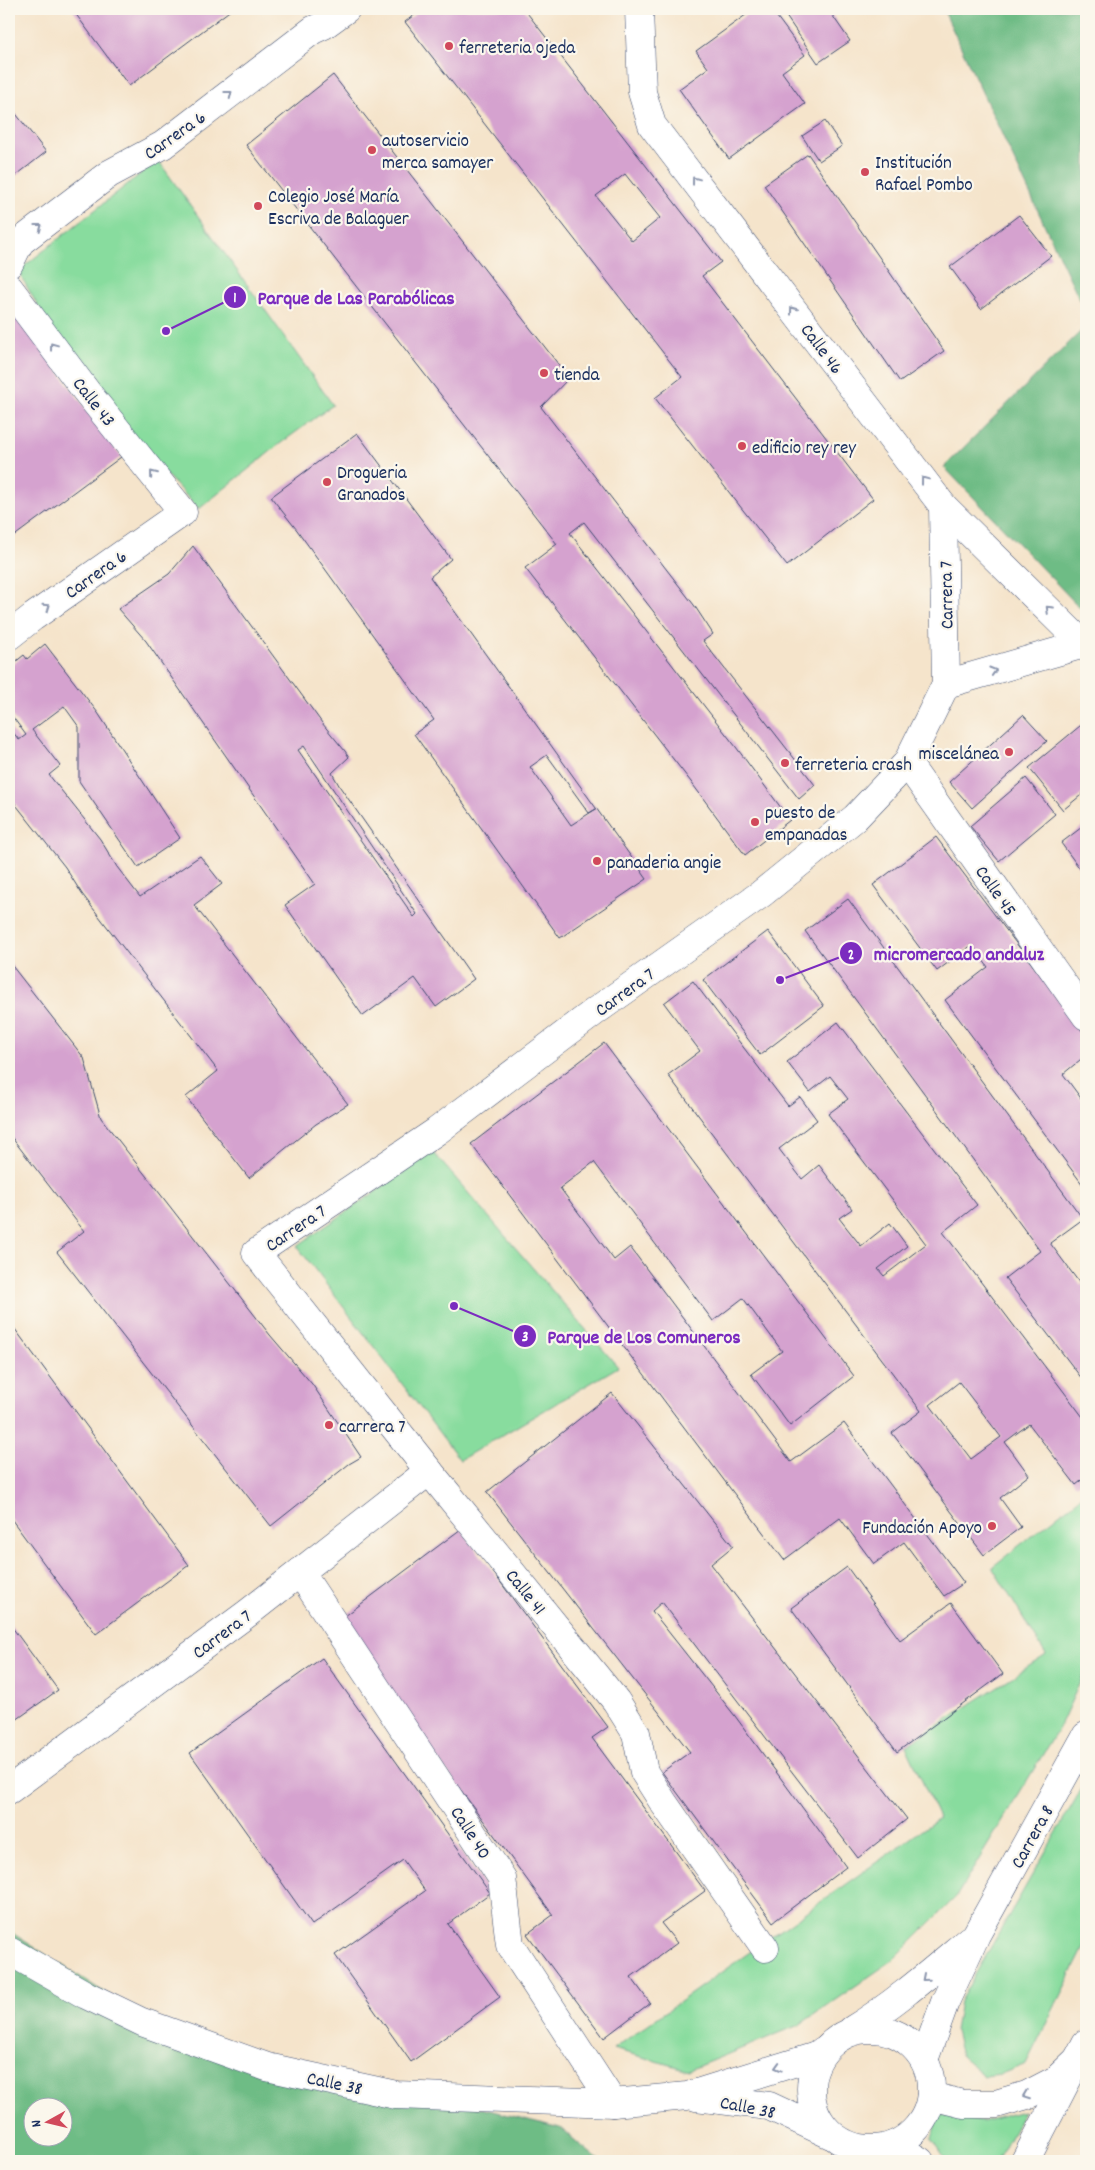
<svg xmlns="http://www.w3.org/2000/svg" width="1095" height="2170" font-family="Dekko,sans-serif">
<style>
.green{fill:#88dc9e;stroke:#52867e}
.forest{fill:#6ebc85;stroke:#447672;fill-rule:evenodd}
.building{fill:#d5a2cf;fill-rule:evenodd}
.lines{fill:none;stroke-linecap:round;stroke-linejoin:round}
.street-casing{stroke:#3c4a6e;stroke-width:29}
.secondary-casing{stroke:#3c4a6e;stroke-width:29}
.highway-casing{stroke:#3c4a6e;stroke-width:29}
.street{stroke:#fff;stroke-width:28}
.secondary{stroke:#fff;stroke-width:28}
.highway{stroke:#fff;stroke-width:28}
.oneway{stroke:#8d97ae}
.poi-dot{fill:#d1495b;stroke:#fbf7ec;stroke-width:2}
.labels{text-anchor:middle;stroke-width:4.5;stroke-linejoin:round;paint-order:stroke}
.poi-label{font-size:19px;fill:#1b2f5e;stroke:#fbf7ec;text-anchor:start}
.street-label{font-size:19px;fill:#1b2f5e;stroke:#fbf7ec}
.leader{fill:none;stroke:#7b2cbf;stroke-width:2}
.callout-dot{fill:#7b2cbf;stroke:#fbf7ec;stroke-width:2}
.mark-label{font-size:15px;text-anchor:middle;font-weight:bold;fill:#fff}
.callout-label{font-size:20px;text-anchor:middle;font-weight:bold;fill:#7b2cbf;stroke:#fbf7ec;stroke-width:4.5;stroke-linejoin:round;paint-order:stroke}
</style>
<rect width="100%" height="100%" fill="#fbf7ec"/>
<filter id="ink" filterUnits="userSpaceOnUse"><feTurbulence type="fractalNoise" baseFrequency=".02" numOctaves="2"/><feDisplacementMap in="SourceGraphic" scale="10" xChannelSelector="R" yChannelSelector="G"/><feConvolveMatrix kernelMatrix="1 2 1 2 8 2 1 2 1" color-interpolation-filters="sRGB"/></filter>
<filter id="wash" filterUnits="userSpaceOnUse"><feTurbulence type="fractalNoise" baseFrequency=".0096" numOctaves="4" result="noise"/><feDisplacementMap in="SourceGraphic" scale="20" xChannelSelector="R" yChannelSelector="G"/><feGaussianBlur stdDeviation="1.12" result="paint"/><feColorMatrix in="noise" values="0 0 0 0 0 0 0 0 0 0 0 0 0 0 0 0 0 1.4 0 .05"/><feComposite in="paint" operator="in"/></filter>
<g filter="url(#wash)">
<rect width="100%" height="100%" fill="#f5e4cb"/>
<g class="green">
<path d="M158 160 333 405 281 443 199 509 86 391 18 271Z"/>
<path d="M433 1152 618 1367 460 1460 297 1246Z"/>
<path d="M1086 1493V1669L1059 1728 956 1897 893 1960 799 2025 689 2070 613 2049 939 1818 906 1746 1046 1655 992 1567Z"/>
<path d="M1086 1781V1944L1026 2064 1001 2074 985 2076 961 2056 955 2031 960 2001Z"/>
<path d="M1024 2111 997 2161H947L932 2138 938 2114 981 2122Z"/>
</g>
<g class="forest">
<path d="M943 9H1086V313Z"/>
<path d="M1086 326V614L944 467Z"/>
<path d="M9 1931 169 2034 453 2101 560 2128 600 2161H9ZM32 2108H62V2138H32Z"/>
</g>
<g id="blocks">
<g class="building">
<path d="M72 9H232L129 86Z"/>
<path d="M422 9H524L721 262 702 276 873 499 787 566 655 398 682 377 405 22ZM625 174 660 218 632 241 596 196Z"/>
<path d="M754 9H771L805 55 782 72 805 104 729 159 679 89 708 68 696 51Z"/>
<path d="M781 9H828L850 41 818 63Z"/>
<path d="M333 75 569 378 541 407 694 605 713 634 703 641 815 785 799 799 584 522 570 533 736 747 790 820 745 855 691 782 525 568 557 544 246 145Z"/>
<path d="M9 105 46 152 9 181Z"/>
<path d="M825 121 842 146 819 161 802 136Z"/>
<path d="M808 154 944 351 900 382 764 185Z"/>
<path d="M1019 215 1051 256 981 309 950 267Z"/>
<path d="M9 309H13L121 457 9 540Z"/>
<path d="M357 433 451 559 430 577 647 879 560 938 414 734 434 720 297 530 271 497ZM547 755 589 813 596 809 571 825 530 767Z"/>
<path d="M193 546 322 723 345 751 349 757 332 773 340 787 474 979 436 1007 415 978 363 1016 285 905 315 884 146 641 118 609 169 574ZM304 746 417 914 414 917 298 750Z"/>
<path d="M45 644 98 713 180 838 138 867 79 781V727L64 706 32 730 60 766 49 775 100 839 117 867 140 897 200 856 222 884 194 905 348 1104 316 1124 249 1178 186 1097 218 1071 82 894 65 867 9 796V727L19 740 26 735 9 712V667L24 655 27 659Z"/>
<path d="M1023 715 1047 741 972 808 949 782Z"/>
<path d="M1086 721V746L1082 750 1086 756V791L1063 810 1029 768Z"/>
<path d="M1026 778 1055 814 999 861 970 826Z"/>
<path d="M1086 824V877L1061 843Z"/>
<path d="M936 837 1086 1036V1055L1063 1074 1086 1105V1189L945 1000 988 967 972 945 937 971 873 885Z"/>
<path d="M848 899 1083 1219 1050 1243 1081 1285 1086 1281V1384L1005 1278 1040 1251 805 931Z"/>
<path d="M768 931 824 1006 760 1055 703 980Z"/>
<path d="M9 962 84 1058 101 1118 270 1335 312 1384 361 1457 349 1464 271 1526 57 1252 84 1231 9 1134Z"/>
<path d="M693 981 788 1106 800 1097 817 1120 779 1149 802 1179 819 1165 852 1209 839 1218 861 1246 890 1223 907 1246 878 1269 884 1276 926 1244 828 1114 848 1099 830 1076 810 1092 787 1062 838 1022 977 1205 943 1232 1086 1421V1477L1076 1485 1029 1424 1005 1442 1029 1475 1000 1498 1021 1527 984 1555 892 1433 921 1411 668 1075 700 1051 664 1003ZM959 1382 1001 1437 971 1459 930 1405Z"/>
<path d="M604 1043 854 1376 790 1426 751 1374 782 1351 743 1298 713 1321 594 1162 560 1188 614 1260 630 1247 791 1462 844 1423 964 1583 944 1596 904 1542 874 1564 840 1518 784 1560 471 1144Z"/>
<path d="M9 1321 189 1565 96 1634 9 1516Z"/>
<path d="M612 1393 733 1546 711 1564 907 1819 858 1858 662 1602 652 1611 735 1716 846 1867 773 1922 662 1772 690 1752 487 1492Z"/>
<path d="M461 1529 608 1727 592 1738 705 1891 661 1923 677 1943 631 1977 650 2003 604 2038 527 1934 553 1915 337 1622Z"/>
<path d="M847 1567 900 1640 951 1603 1003 1674 897 1752 791 1608Z"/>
<path d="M9 1623 58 1690 9 1725Z"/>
<path d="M322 1658 490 1893 448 1924 500 1997 411 2062 335 1955 425 1891 403 1860 312 1925 190 1753Z"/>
</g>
</g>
</g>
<g filter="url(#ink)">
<use href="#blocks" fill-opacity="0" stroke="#3c4a6e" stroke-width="1"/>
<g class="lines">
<defs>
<g id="street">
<path d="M639 9 642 92 652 125 943 506 1086 647"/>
<path d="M9 264 20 242 109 174 163 145 313 30 324 25 346 9"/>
<path d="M9 288 86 391 183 512 33 617 9 636"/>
<path d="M946 684 1084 644"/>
<path d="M907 763 1086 1016"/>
<path d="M300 1572 502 1878 510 1945 613 2103"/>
<path d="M9 1790 248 1613 429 1471"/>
<path d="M765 1948 663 1802 644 1772 636 1733 616 1701 429 1471 256 1253 437 1131 597 1010 761 894 855 818 907 763 946 684 943 506"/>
</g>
<g id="secondary">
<path d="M9 1951 86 1995 142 2022 267 2067 396 2095 613 2103 687 2096 816 2056 824 2050"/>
<circle cx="871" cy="2089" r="60"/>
<path d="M852 2030C895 2004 931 1972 969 1940"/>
<path d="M924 2060 945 2002 976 1935 1086 1736"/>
<path d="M931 2096 963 2104H996L1027 2095 1056 2080 1079 2058"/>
<path d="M696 2097 769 2106 831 2135"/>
<path d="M893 2145 920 2161"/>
</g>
<path id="highway" d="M1025 2161 1086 2043"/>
</defs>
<use href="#street" class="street-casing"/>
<use href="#secondary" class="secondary-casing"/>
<use href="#highway" class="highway-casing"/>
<use href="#street" class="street"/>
<use href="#secondary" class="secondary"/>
<use href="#highway" class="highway"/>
</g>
<defs><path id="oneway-chevron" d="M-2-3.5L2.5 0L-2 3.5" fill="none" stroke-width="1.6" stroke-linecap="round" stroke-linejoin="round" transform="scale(1.25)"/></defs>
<g class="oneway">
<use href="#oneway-chevron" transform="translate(229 94) rotate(-38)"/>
<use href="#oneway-chevron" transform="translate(695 180) rotate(-127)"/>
<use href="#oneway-chevron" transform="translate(39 227) rotate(-37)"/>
<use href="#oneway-chevron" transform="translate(793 310) rotate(-127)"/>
<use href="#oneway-chevron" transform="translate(53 346) rotate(-127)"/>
<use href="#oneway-chevron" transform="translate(153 474) rotate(-129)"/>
<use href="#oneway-chevron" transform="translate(924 480) rotate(-127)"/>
<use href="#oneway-chevron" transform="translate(47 607) rotate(-35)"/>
<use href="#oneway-chevron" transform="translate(1049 609) rotate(-136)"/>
<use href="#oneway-chevron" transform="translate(993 671) rotate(-17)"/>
<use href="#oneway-chevron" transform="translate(925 1978) rotate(139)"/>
<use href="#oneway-chevron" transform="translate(778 2067) rotate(164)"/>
<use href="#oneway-chevron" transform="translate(1026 2095) rotate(159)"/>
</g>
</g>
<g class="poi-dot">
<circle cx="449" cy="46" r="5"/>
<circle cx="372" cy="150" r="5"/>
<circle cx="865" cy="172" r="5"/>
<circle cx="258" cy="206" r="5"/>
<circle cx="544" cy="373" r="5"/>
<circle cx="742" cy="446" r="5"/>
<circle cx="327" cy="482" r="5"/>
<circle cx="1009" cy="752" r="5"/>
<circle cx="785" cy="763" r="5"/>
<circle cx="755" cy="822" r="5"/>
<circle cx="597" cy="861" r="5"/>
<circle cx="329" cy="1425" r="5"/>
<circle cx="992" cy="1526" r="5"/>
</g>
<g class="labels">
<g class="poi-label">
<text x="459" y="53">ferreteria ojeda</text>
<text x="382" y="146">autoservicio<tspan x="382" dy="22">merca samayer</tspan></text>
<text x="875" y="168">Institución<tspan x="875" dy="22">Rafael Pombo</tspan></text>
<text x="268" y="202">Colegio José María<tspan x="268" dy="22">Escriva de Balaguer</tspan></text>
<text x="554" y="380">tienda</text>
<text x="752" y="453">edificio rey rey</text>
<text x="337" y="478">Drogueria<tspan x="337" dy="22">Granados</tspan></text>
<text x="999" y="759" text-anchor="end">miscelánea</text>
<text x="795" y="770">ferreteria crash</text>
<text x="765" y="818">puesto de<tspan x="765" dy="22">empanadas</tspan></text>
<text x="607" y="868">panaderia angie</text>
<text x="339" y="1432">carrera 7</text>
<text x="982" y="1533" text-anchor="end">Fundación Apoyo</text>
</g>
<g class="street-label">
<text transform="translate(174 134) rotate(-35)" y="7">Carrera 6</text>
<text transform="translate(823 348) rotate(53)" y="7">Calle 46</text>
<text transform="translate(95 401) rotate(52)" y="7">Calle 43</text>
<text transform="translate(95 573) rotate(-35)" y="7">Carrera 6</text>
<text transform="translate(945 595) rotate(-91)" y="7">Carrera 7</text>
<text transform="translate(997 890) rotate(55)" y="7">Calle 45</text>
<text transform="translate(624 991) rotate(-36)" y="7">Carrera 7</text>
<text transform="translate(295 1227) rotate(-34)" y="7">Carrera 7</text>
<text transform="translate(527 1591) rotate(51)" y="7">Calle 41</text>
<text transform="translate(221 1633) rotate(-37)" y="7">Carrera 7</text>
<text transform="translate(472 1832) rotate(57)" y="7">Calle 40</text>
<text transform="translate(1031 1836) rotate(-61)" y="7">Carrera 8</text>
<text transform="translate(335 2082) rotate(12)" y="7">Calle 38</text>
<text transform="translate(748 2106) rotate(11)" y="7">Calle 38</text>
</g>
</g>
<path class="leader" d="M166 331L235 297M780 980L851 953M454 1306L525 1336"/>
<g class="callout-dot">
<circle cx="166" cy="331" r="5"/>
<circle cx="780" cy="980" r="5"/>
<circle cx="454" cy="1306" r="5"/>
<circle cx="235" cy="297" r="12"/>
<circle cx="851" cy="953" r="12"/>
<circle cx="525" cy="1336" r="12"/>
</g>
<g class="mark-label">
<text x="235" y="302">1</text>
<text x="851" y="959">2</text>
<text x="525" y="1341">3</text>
</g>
<g class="callout-label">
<text x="356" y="304">Parque de Las Parabólicas</text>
<text x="959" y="960">micromercado andaluz</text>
<text x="644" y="1343">Parque de Los Comuneros</text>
</g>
<rect width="1095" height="2170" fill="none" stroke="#fbf7ec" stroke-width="30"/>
<g transform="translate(48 2122) rotate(262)"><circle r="24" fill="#fbf7ec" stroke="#a1a7b3"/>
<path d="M0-4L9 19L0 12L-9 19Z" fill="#d1495b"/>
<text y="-8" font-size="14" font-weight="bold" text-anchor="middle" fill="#1b2f5e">N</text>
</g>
</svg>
